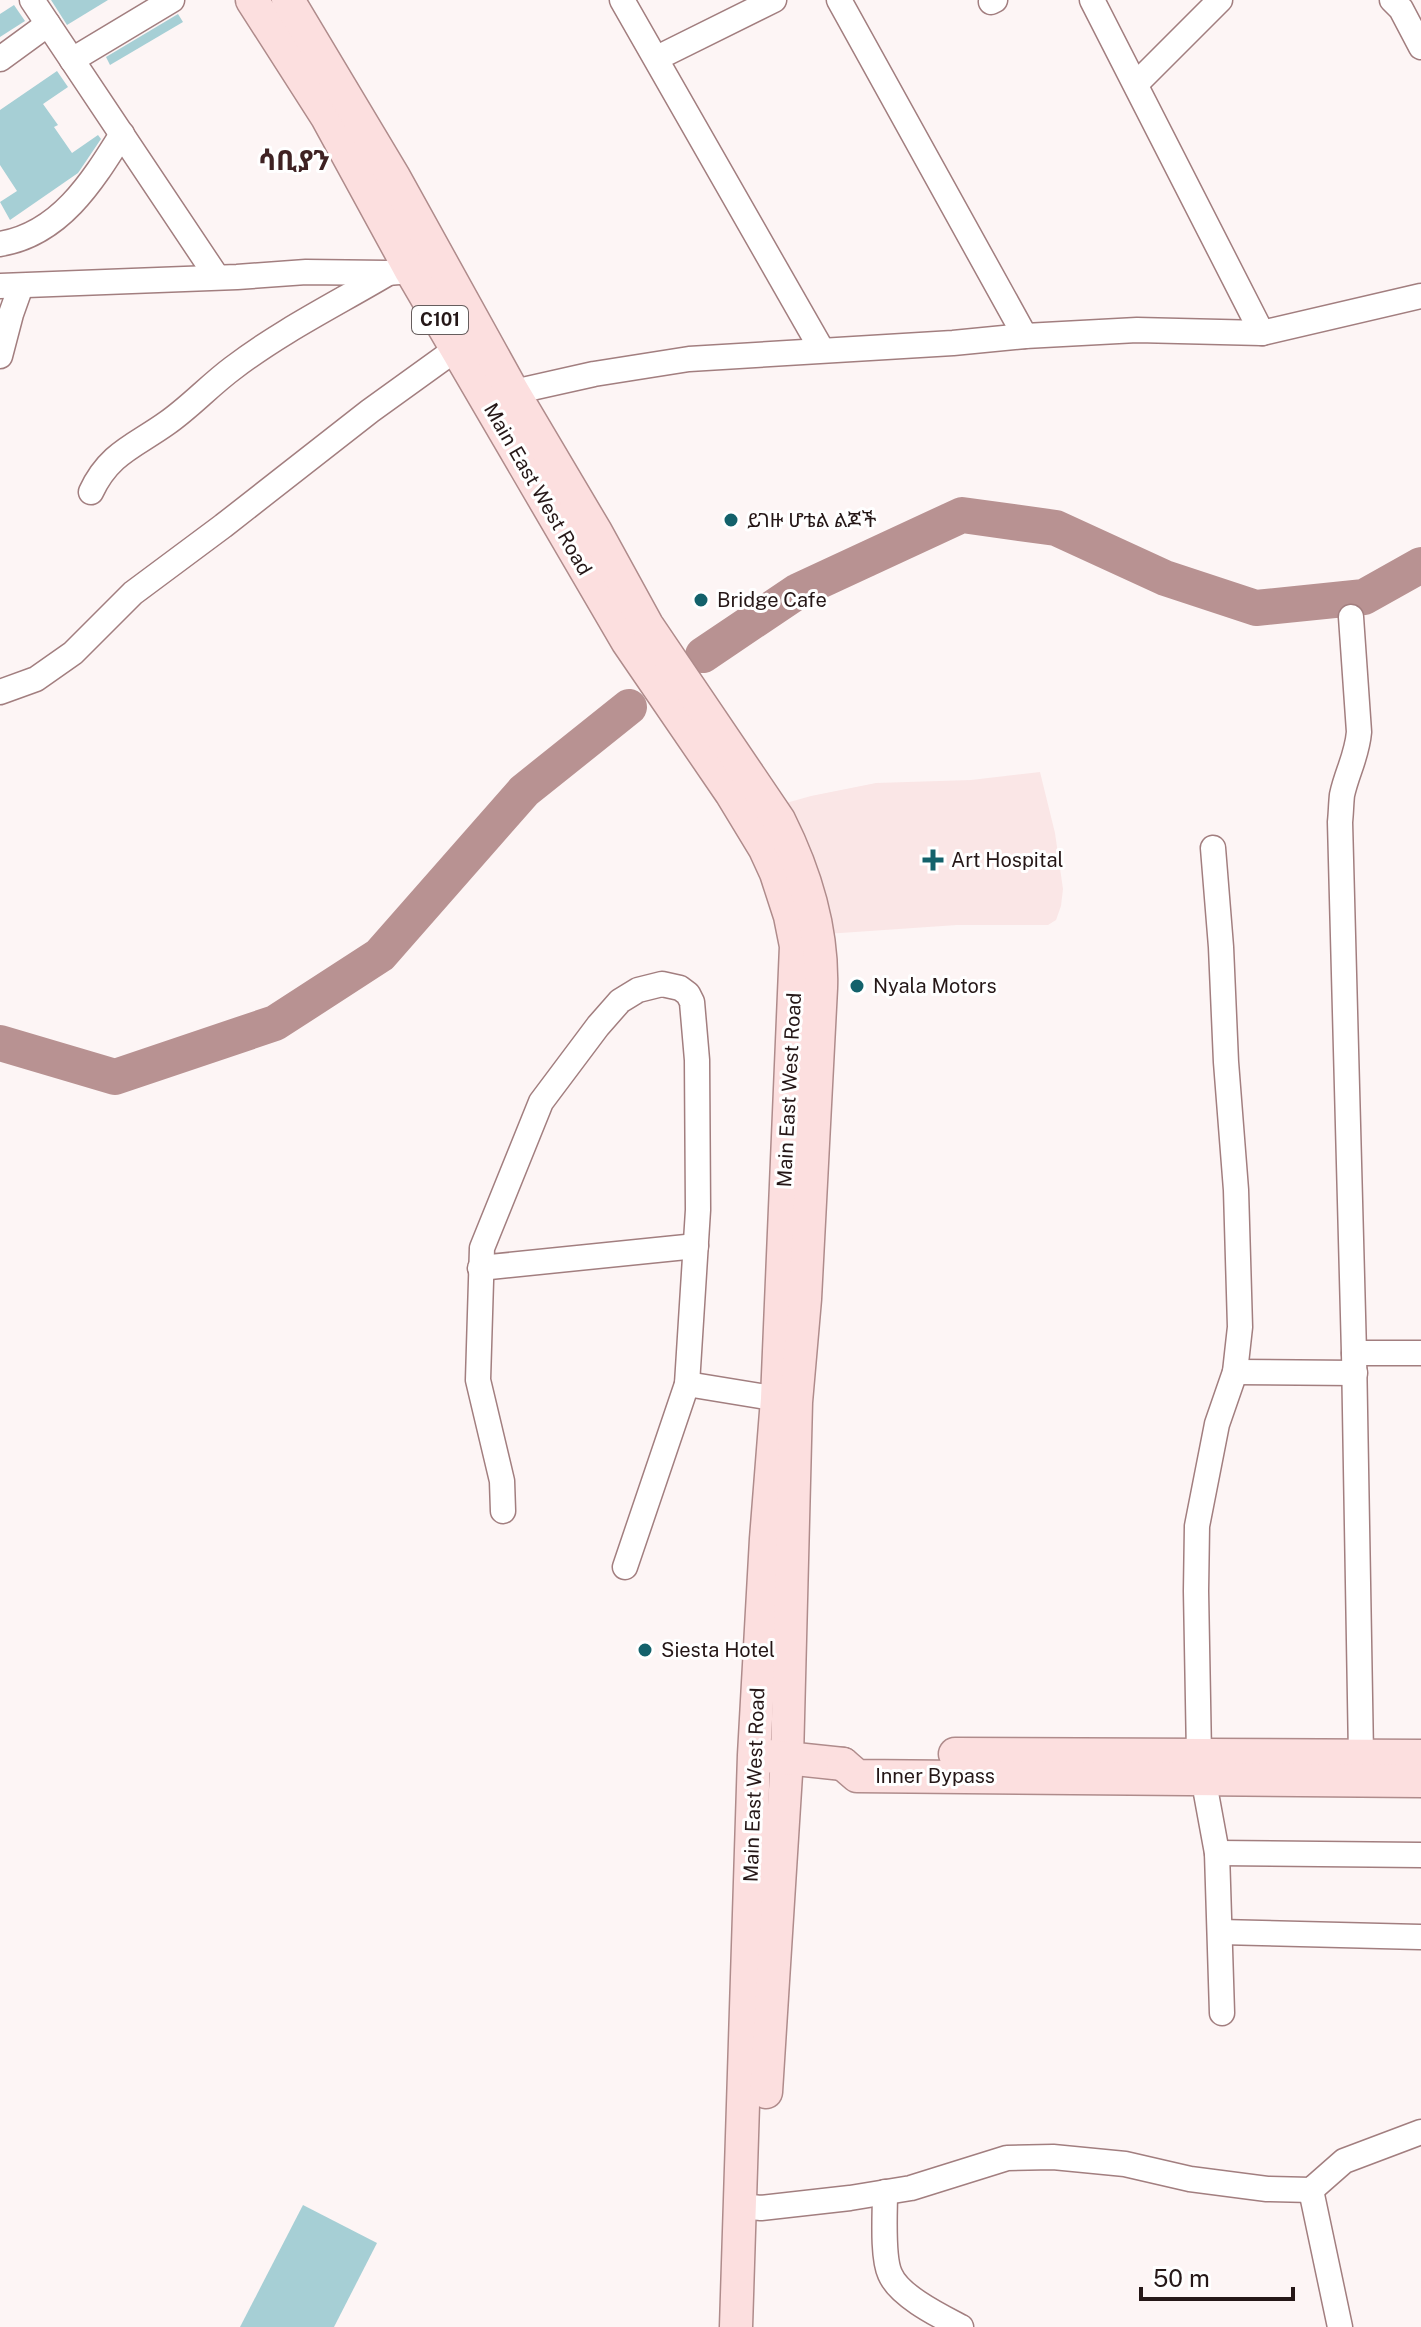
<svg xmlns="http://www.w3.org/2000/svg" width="1421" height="2327" font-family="'Public Sans','Noto Sans Ethiopic',sans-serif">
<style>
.built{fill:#fae6e6}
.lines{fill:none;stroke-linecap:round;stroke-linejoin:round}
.river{stroke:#b89292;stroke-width:36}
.building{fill:#a6cfd5}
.minor-casing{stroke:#a27e7f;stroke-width:27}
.major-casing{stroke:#af8b8b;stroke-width:35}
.minor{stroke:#fff;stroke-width:24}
.major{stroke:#fcdfdf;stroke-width:32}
.poi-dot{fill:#13616b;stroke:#fff;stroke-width:3}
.labels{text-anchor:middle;stroke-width:6;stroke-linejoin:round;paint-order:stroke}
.shield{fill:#fff;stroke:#665d5d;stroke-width:2}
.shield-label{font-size:18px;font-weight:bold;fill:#251717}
.street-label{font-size:20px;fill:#251717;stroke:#fff}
.poi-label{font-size:20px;fill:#251717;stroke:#fff;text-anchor:start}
.district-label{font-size:28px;font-weight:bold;fill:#3f2223;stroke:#fff}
</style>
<rect width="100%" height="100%" fill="#fdf5f5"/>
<path class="built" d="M1040 772 1055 833 1063 889 1061 906 1056 920 1048 925H957L826 934 779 805 811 796 876 783 971 780Z"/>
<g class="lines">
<g class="river">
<path d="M703 655 798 591 962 515 1056 528 1165 578 1256 608 1364 597 1421 565"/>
<path d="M0 1043 115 1077 275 1023 380 955 524 791 629 707"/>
</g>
</g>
<g class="building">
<path d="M51 0H108L67 25Z"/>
<path d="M14 5 25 21 0 37V14Z"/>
<path d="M178 14 183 22 110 65 106 57Z"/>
<path d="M57 71 68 87 43 104 58 125 54 127 72 153 98 135 101 139 78 173 10 220 0 202 17 191 0 165V110Z"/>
<path d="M303 2205 377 2243 334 2327H240Z"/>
</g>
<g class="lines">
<defs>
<g id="minor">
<path d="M32 0 217 277"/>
<path d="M622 0 822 350"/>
<path d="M839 0 1025 336"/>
<path d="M1092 0 1262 333"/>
<path d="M1392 0 1401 9 1421 47"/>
<path d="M991 2 995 0"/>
<path d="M657 58 774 0"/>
<path d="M0 59 48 24"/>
<path d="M72 60 172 0"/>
<path d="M1136 84 1220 0"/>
<path d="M0 244C60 234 92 182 122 134"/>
<path d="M0 286 237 277 306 272 387 273 411 271"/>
<path d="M0 356 11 314 21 286"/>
<path d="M500 395 594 374 689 359 953 343 1025 336 1137 330 1262 333 1421 296"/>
<path d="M91 492C109 453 135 446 167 423 190 407 210 385 233 368 280 332 334 305 385 275"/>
<path d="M1351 617 1359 732C1357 756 1347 772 1342 795 1341 804 1341 813 1340 822L1354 1353 1361 1755"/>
<path d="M0 692 36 679 73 653 133 593 223 526 370 411 456 349"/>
<path d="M1213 848 1221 947 1226 1062 1236 1190 1240 1327 1235 1372 1217 1424 1197 1526 1196 1591 1199 1755 1217 1853 1222 2013"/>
<path d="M480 1268 696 1246"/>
<path d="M1354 1353H1421"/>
<path d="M1235 1372 1355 1373"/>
<path d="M687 1384 791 1401"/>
<path d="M503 1511 502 1481 478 1380 482 1248 541 1102 598 1026 620 1001 638 990 662 984 680 988 688 994 692 1002 697 1060 698 1210 687 1384 625 1567"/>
<path d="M1217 1853 1421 1855"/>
<path d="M1220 1932 1420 1937"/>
<path d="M1311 2190 1340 2327"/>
<path d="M885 2192C885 2213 882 2257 890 2274 899 2296 940 2316 961 2327"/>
<path d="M741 2206 761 2208 850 2198 911 2188 1007 2158 1053 2157 1125 2164 1190 2179 1267 2189 1311 2190 1344 2161 1421 2132"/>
</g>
<g id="major">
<path d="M252 0 327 117 411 271 627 641 731 793 765 849 776 873 790 916 796 946 777 1399 766 1539 754 1755 736 2327"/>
<path d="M288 0 394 177 513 392 596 532 647 625 779 820C805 872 823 929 821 988L805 1299 796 1402 787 1758 766 2092"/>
<path d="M955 1754 1421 1756"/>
<path d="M767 1756 843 1764"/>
<path d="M843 1764 857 1776 1421 1781"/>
</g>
</defs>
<use href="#minor" class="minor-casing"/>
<use href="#major" class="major-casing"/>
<use href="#minor" class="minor"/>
<use href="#major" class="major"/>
</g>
<g class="poi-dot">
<circle cx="731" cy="520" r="8"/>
<circle cx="701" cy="600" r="8"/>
<path d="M929 848h8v8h8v8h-8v8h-8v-8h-8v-8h8z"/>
<circle cx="857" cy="986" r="8"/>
<circle cx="645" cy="1650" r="8"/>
</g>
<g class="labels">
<rect class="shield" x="412" y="306" width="56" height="28" rx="6"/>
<g class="shield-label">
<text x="440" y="326">C101</text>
</g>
<g class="street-label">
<text transform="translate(538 489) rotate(60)" y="7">Main East West Road</text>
<text transform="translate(789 1090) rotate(-87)" y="7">Main East West Road</text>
<text x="935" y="1783">Inner Bypass</text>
<text transform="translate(754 1785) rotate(-88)" y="7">Main East West Road</text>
</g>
<g class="poi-label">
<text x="747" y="527">ይገዙ ሆቴል ልጆች</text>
<text x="717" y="607">Bridge Cafe</text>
<text x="951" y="867">Art Hospital</text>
<text x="873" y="993">Nyala Motors</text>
<text x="661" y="1657">Siesta Hotel</text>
</g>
<g class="district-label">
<text x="294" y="170">ሳቢያን</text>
</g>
</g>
<path d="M1141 2287v12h152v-12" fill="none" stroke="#251717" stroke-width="4"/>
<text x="1153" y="2287" font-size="24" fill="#251717" stroke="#ffffff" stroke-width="6" paint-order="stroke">50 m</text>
</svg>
